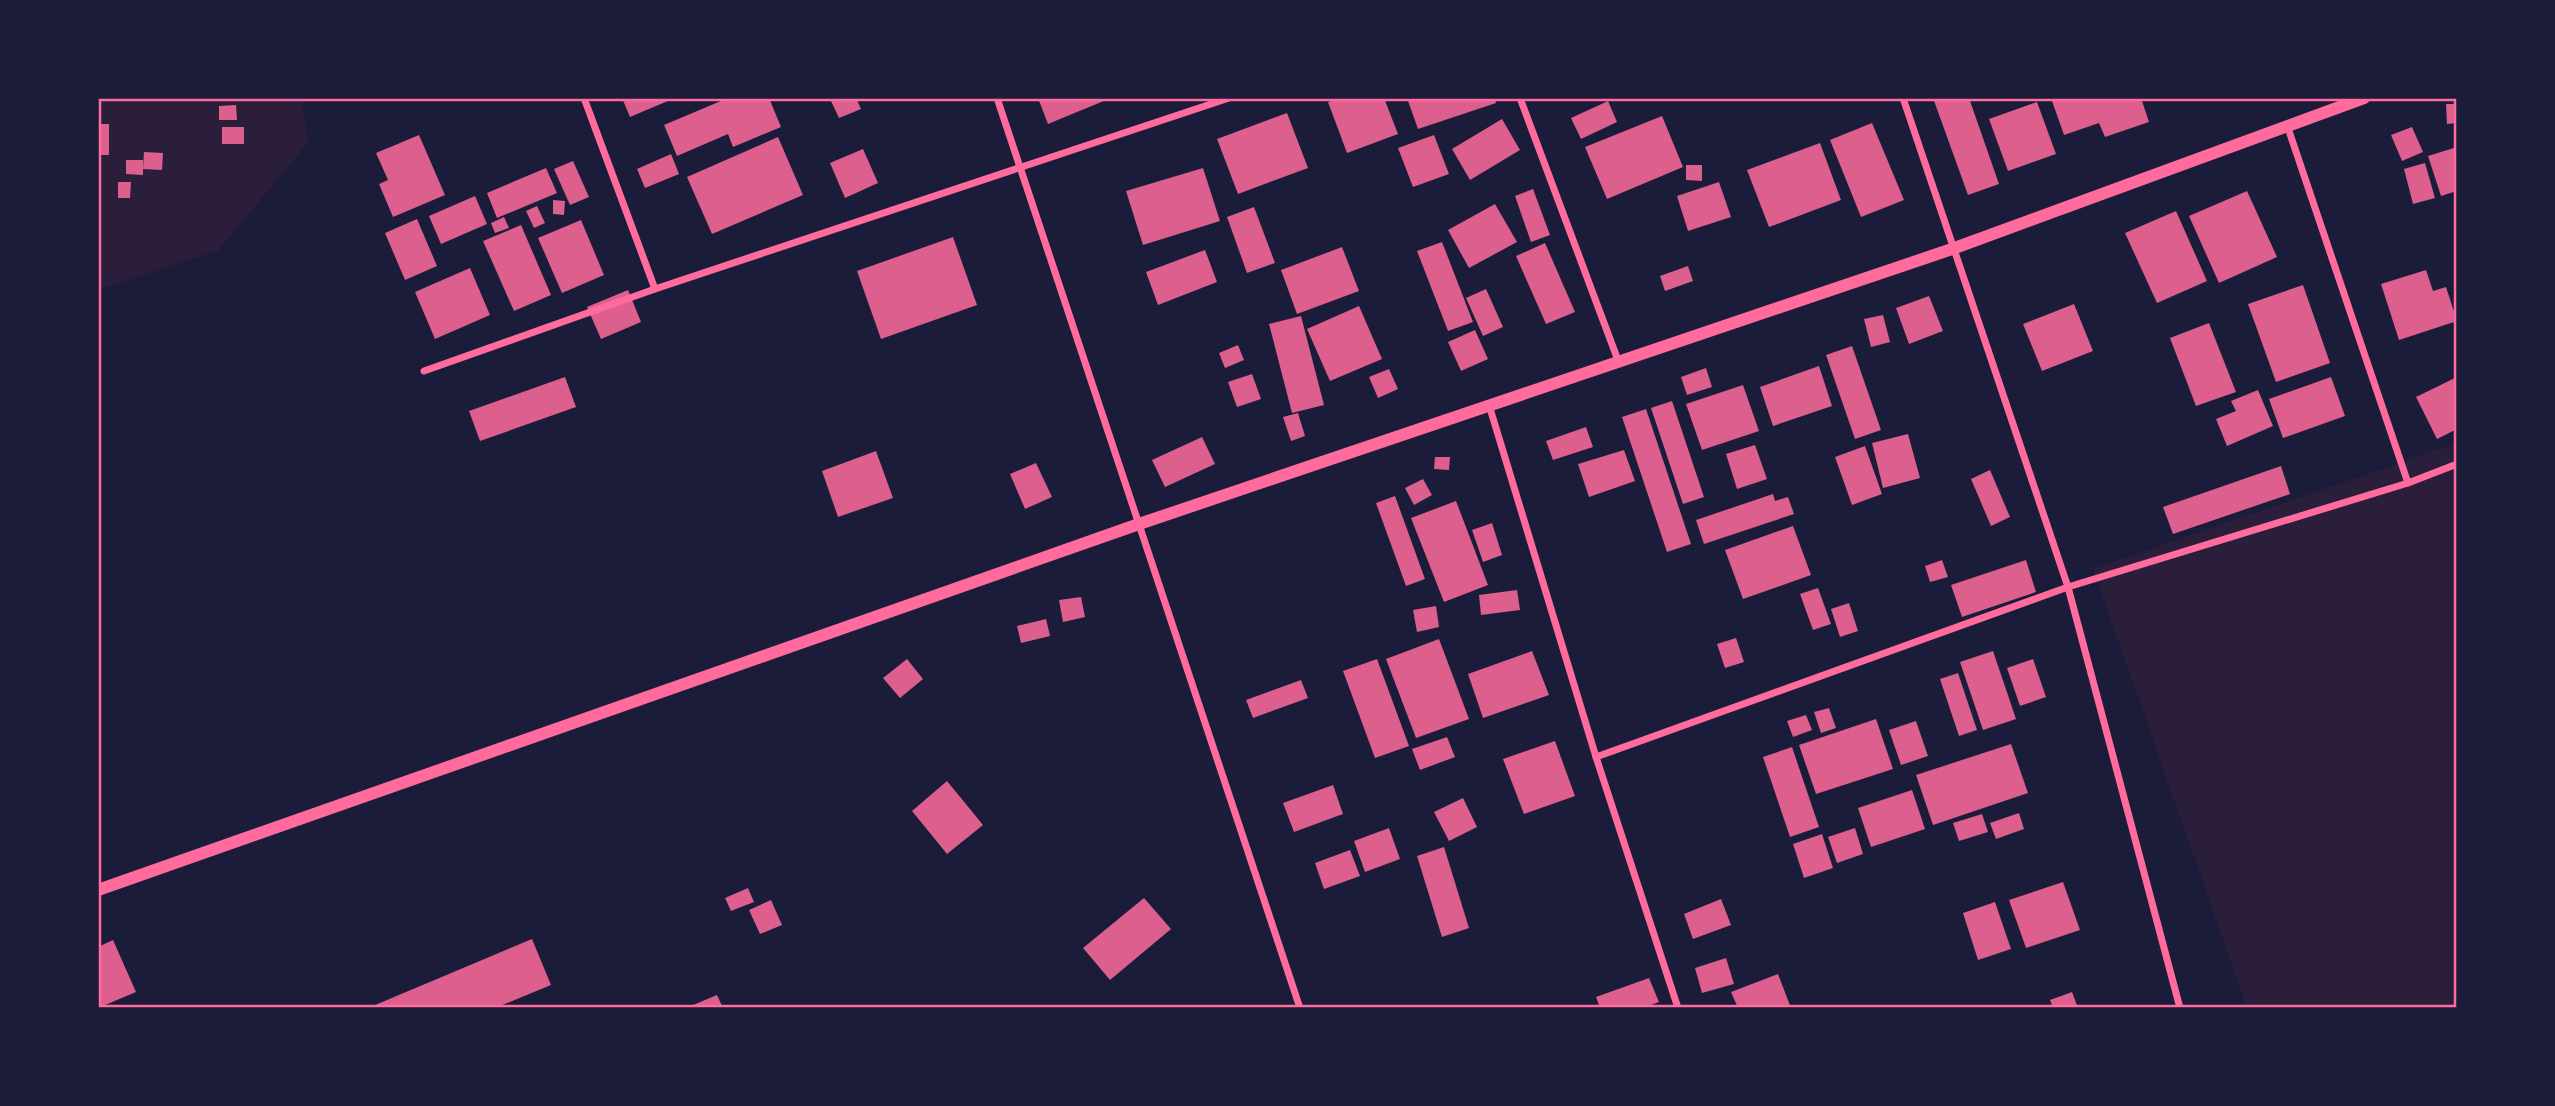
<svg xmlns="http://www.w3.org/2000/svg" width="2555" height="1106" font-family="Merriweather,serif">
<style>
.green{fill:#2a1e3b}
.building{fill:#dd5f8e}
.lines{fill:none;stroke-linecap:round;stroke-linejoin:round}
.minor{stroke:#ff6b9d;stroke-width:7}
.tertiary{stroke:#ff6b9d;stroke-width:12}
.neatline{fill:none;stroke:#ff6b9d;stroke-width:2.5}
</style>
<rect width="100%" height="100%" fill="#1b1b3a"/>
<g class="green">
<path d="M98 98H302L308 143 219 250 98 290Z"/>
<path d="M2457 443V1008H2247L2093 569Z"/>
</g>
<g class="building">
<path d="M622 98H675L630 117Z"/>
<path d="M728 98H769L781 127 733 147 728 134 677 156 664 125Z"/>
<path d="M856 98 861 109 839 118 830 99Z"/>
<path d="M1038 98H1111L1048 124Z"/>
<path d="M1340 98H1384L1398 134 1347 153 1328 102Z"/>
<path d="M1407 98H1495L1496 103 1418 129Z"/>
<path d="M1933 98H1969L1999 184 1968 195Z"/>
<path d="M2051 98H2141L2149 122 2105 137 2099 123 2064 135Z"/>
<path d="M1608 101 1617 122 1581 139 1571 118Z"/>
<path d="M2037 102 2056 154 2008 171 1989 119Z"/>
<path d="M2446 104H2457V123L2447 124Z"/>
<path d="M236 105 237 120H219V106Z"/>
<path d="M1287 113 1308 168 1238 194 1217 139Z"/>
<path d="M1662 116 1683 167 1607 199 1585 147Z"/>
<path d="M1502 119 1520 150 1470 180 1452 149Z"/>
<path d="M1872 123 1904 200 1861 217 1830 140Z"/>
<rect x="98" y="124" width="11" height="31"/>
<rect x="222" y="127" width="22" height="17"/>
<path d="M2412 127 2423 152 2402 161 2391 135Z"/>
<path d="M419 135 445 195 393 217 379 184 388 180 376 153Z"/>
<path d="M1434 135 1449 174 1413 187 1398 148Z"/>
<path d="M778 137 803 195 712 234 687 177Z"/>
<path d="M1820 143 1841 200 1769 227 1747 170Z"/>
<path d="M2457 147V191L2441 196 2428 156Z"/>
<path d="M863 149 878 183 845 198 830 163Z"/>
<path d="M144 152 163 153 162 170 143 169Z"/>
<path d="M671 154 679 174 645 188 637 169Z"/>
<path d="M126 160H143V175L126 174Z"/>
<path d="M573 161 589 197 570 205 554 169Z"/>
<path d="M2425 163 2435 198 2413 204 2404 169Z"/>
<path d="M1686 165H1702V181L1686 180Z"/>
<path d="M546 168 557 193 497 218 487 193Z"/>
<path d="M1203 168 1220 221 1143 245 1126 191Z"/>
<path d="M118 182H131L130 198H118Z"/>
<path d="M1719 182 1731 217 1688 231 1677 196Z"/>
<path d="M1533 189 1550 235 1531 242 1515 196Z"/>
<path d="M2247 191 2277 257 2219 283 2189 216Z"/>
<path d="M475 196 487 224 441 244 429 216Z"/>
<path d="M553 200 565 201 564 215 553 214Z"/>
<path d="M1495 204 1517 242 1469 268 1448 230Z"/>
<path d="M537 206 545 223 534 228 526 211Z"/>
<path d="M1254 207 1275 263 1247 273 1227 217Z"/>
<path d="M2176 211 2207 281 2157 303 2125 233Z"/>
<path d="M504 217 509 228 495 233 491 223Z"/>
<path d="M417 219 437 266 405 280 385 233Z"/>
<path d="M581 220 604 275 562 293 538 238Z"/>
<path d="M521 225 551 295 514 311 483 241Z"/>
<path d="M953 237 977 305 881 339 857 271Z"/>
<path d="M1442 242 1473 322 1448 331 1417 251Z"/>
<path d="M1545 243 1575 312 1546 324 1516 256Z"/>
<path d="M1342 247 1359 291 1297 314 1281 270Z"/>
<path d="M1205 250 1217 282 1158 305 1146 272Z"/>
<path d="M1688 266 1693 281 1665 291 1660 276Z"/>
<path d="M470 268 490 315 435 339 415 292Z"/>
<path d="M2426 270 2433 291 2446 287 2457 321 2399 340 2381 284Z"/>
<path d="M2303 285 2330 363 2276 382 2248 304Z"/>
<path d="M1486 289 1503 327 1483 336 1466 298Z"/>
<path d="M628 290 641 322 601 339 587 307Z"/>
<path d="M1929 296 1943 331 1909 344 1896 308Z"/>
<path d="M2074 304 2093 351 2042 371 2023 324Z"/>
<path d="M1359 306 1382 359 1330 381 1307 329Z"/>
<path d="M1883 315 1890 342 1871 347 1864 319Z"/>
<path d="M1301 316 1324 405 1292 413 1269 324Z"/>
<path d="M2209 323 2236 392 2196 406 2170 338Z"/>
<path d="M1475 330 1488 359 1461 371 1448 342Z"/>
<path d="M1238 345 1244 360 1225 368 1219 353Z"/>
<path d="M1852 346 1881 430 1855 439 1826 355Z"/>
<path d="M1819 366 1832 406 1773 426 1760 387Z"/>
<path d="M1706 368 1712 387 1687 395 1681 377Z"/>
<path d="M1389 369 1398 389 1378 398 1369 377Z"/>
<path d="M1252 374 1261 399 1237 407 1228 382Z"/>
<path d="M565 377 576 407 480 441 469 411Z"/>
<path d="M2331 377 2345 416 2283 438 2269 399Z"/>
<path d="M2457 377V429L2437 439 2416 397Z"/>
<path d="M1743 385 1759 431 1702 450 1686 404Z"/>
<path d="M2258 390 2273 426 2227 446 2216 419 2236 411 2231 401Z"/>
<path d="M1672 401 1704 497 1683 504 1651 408Z"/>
<path d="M1646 409 1691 544 1667 552 1622 417Z"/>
<path d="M1298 413 1305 436 1291 441 1283 417Z"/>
<path d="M1586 427 1593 447 1553 460 1546 441Z"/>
<path d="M1908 434 1920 478 1883 488 1872 443Z"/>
<path d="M1202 437 1215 464 1165 487 1152 460Z"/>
<path d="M1755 445 1767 479 1737 489 1726 454Z"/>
<path d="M1865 446 1882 494 1852 505 1835 457Z"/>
<path d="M1624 450 1635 481 1589 497 1578 464Z"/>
<path d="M876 451 893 498 838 517 822 471Z"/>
<path d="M1435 457H1450L1449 470 1434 469Z"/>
<path d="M1036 463 1052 497 1025 509 1010 474Z"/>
<path d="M2281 466 2290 494 2173 534 2163 507Z"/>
<path d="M1990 470 2010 517 1991 526 1971 479Z"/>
<path d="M1423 479 1432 495 1414 505 1405 488Z"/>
<path d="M1773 494 1775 501 1788 497 1794 514 1704 544 1696 520Z"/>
<path d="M1395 496 1425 579 1406 586 1376 503Z"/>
<path d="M1456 501 1488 585 1444 602 1411 518Z"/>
<path d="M1492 523 1502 555 1483 562 1472 530Z"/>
<path d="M1793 526 1811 575 1743 599 1725 550Z"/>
<path d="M1942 560 1948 577 1930 582 1925 566Z"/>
<path d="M2026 560 2036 592 1962 617 1951 585Z"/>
<path d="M1818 588 1831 624 1813 630 1800 594Z"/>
<path d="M1517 590 1520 610 1481 615 1479 595Z"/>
<path d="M1081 597 1085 617 1063 622 1059 600Z"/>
<path d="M1849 603 1858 631 1840 637 1831 609Z"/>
<path d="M1436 606 1439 627 1417 632 1413 610Z"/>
<path d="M1046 619 1050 636 1021 643 1017 626Z"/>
<path d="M1736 638 1744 662 1725 668 1717 644Z"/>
<path d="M1439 639 1469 719 1416 738 1386 659Z"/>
<path d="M1532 651 1549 695 1483 718 1468 674Z"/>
<path d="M1993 651 2016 719 1983 730 1960 662Z"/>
<path d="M907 659 923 679 900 698 883 678Z"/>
<path d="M1377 659 1409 746 1375 758 1343 671Z"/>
<path d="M2033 659 2046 697 2020 706 2007 668Z"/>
<path d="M1958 673 1977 730 1959 736 1940 679Z"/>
<path d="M1301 680 1308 698 1253 718 1246 700Z"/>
<path d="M1829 708 1836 728 1821 733 1814 712Z"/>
<path d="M1806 715 1812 730 1793 737 1787 721Z"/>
<path d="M1876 719 1893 769 1816 794 1799 745Z"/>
<path d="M1916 721 1928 756 1901 765 1889 730Z"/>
<path d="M1447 737 1455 757 1420 770 1412 749Z"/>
<path d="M1555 741 1575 796 1524 814 1503 759Z"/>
<path d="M2011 744 2028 793 1933 825 1916 775Z"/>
<path d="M1792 747 1819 827 1790 837 1763 757Z"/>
<path d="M947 781 983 825 947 854 912 811Z"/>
<path d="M1333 785 1343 814 1294 832 1283 803Z"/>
<path d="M1912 790 1925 829 1871 847 1858 808Z"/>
<path d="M1463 798 1477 827 1449 841 1434 812Z"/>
<path d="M2019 813 2024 829 1996 839 1990 823Z"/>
<path d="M1982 814 1988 832 1959 841 1953 823Z"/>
<path d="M1389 828 1400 859 1365 872 1354 841Z"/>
<path d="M1855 828 1863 854 1837 863 1828 837Z"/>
<path d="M1822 834 1833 868 1804 878 1793 844Z"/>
<path d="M1444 847 1469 928 1442 937 1417 856Z"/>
<path d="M1350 850 1360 876 1324 889 1315 863Z"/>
<path d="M2063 882 2080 930 2026 948 2009 900Z"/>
<path d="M748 888 754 902 731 911 725 898Z"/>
<path d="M1144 898 1171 929 1110 980 1083 948Z"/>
<path d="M1721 899 1731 925 1693 939 1684 914Z"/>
<path d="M771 900 782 925 760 934 749 910Z"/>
<path d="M1995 902 2011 949 1978 960 1963 913Z"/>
<path d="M532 939 551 985 495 1008H368Z"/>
<path d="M113 940 136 992 98 1008V947Z"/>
<path d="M1726 958 1734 984 1702 993 1695 968Z"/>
<path d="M1778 974 1791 1008H1738L1731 992Z"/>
<path d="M1649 978 1659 1002 1643 1008H1600L1596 997Z"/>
<path d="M2072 992 2078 1008H2053L2050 1000Z"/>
<path d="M717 995 723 1008H686Z"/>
</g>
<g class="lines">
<g class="minor">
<path d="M584 98 655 289"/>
<path d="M997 98 1300 1008"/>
<path d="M1520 98 1619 363"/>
<path d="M1903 98 2068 587 2180 1008"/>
<path d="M2287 125 2408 483"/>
<path d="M424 371 655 289 1229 98"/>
<path d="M1489 405 1596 757 1678 1008"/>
<path d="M1596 757 2068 587 2408 483 2457 464"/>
</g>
<path class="tertiary" d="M98 890 1139 524 1952 249 2364 98"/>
</g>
<rect width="2555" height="1106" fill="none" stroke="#1b1b3a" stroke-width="200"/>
<rect x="100" y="100" width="2355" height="906" class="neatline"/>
</svg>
